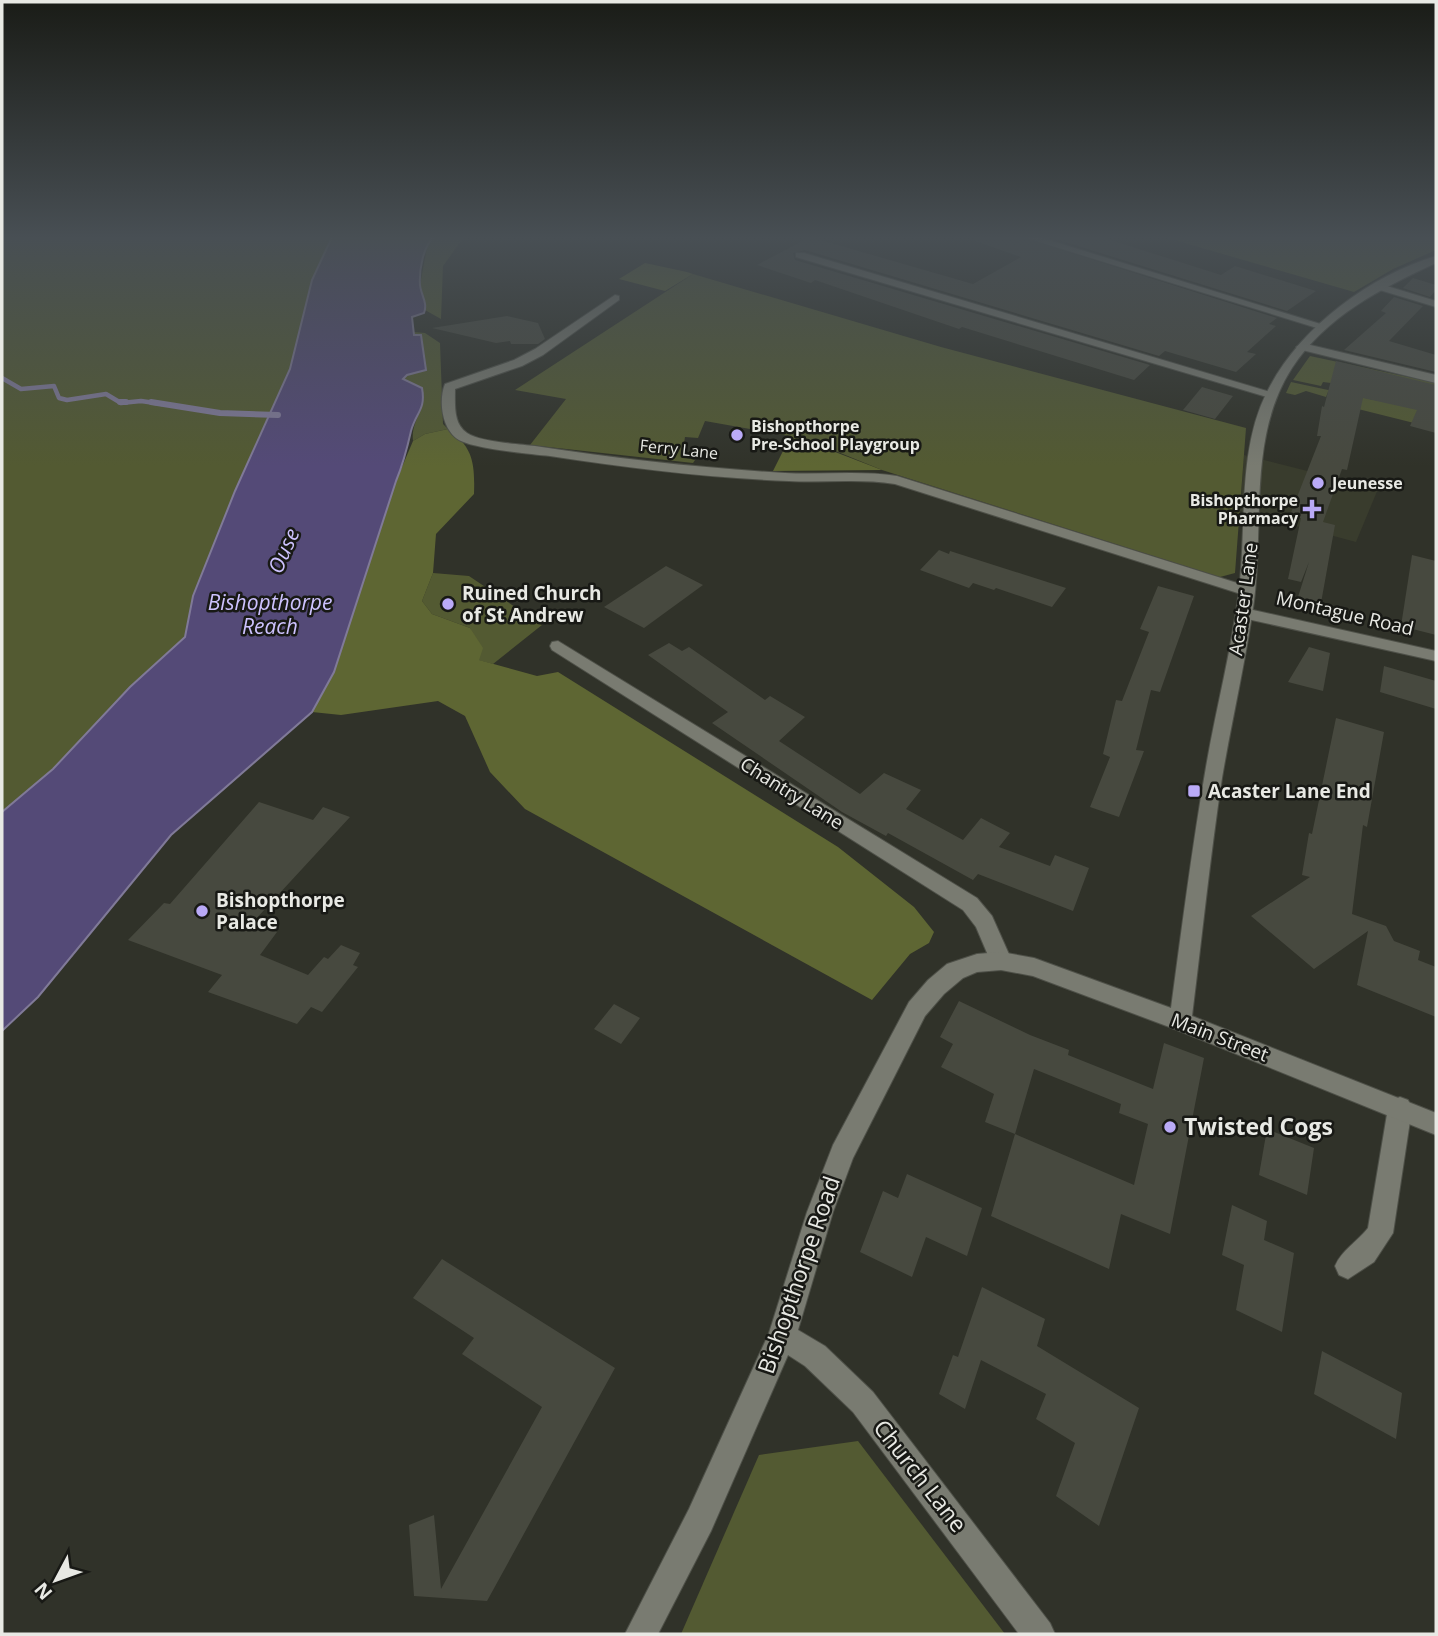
<svg xmlns="http://www.w3.org/2000/svg" width="1438" height="1636" font-family="'Open Sans',sans-serif">
<style>
.built{fill:#393c2d}
.green{fill:#535a32}
.forest{fill:#5e6633}
.water{fill:#544a77;stroke:#807a98;stroke-width:2}
.lines{fill:none;stroke-linecap:round;stroke-linejoin:round}
.stream-far1{stroke:#807a98;stroke-width:4.5}
.stream{stroke:#807a98;stroke-width:6}
.building{fill:#47493f;fill-rule:evenodd}
.minor-casing{stroke:#4e5048;stroke-width:2}
.tertiary-casing{stroke:#4e5048;stroke-width:2}
.minor{fill:#797b71;fill-rule:evenodd}
.tertiary{fill:#797b71;fill-rule:evenodd}
.poi-dot{fill:#baaaf7;stroke:#181915;stroke-width:2.5}
.labels{text-anchor:middle;stroke-width:5;stroke-linejoin:round;paint-order:stroke}
.far-poi-label{font-size:16px;font-weight:bold;fill:#e8e9e4;stroke:#181915;text-anchor:start}
.far-street-label{font-size:16px;fill:#e8e9e4;stroke:#181915}
.poi-label{font-size:19px;font-weight:bold;fill:#e8e9e4;stroke:#181915;text-anchor:start}
.street-label{font-size:19px;fill:#e8e9e4;stroke:#181915}
.water-label{font-size:21px;font-style:italic;fill:#cdc2fe;stroke:#181915}
.near-poi-label{font-size:23px;font-weight:bold;fill:#e8e9e4;stroke:#181915;text-anchor:start}
.near-street-label{font-size:23px;fill:#e8e9e4;stroke:#181915}
</style>
<rect width="100%" height="100%" fill="#303229"/>
<path class="built" d="M1244 455 1378 489 1356 542 1240 511Z"/>
<g class="green">
<path d="M2 237H332L312 280 290 369 235 491 193 596 185 637 130 687 53 769 2 812Z"/>
<path d="M434 237H464L443 266 441 319 425 310 420 285 428 242Z"/>
<path d="M1164 237H1436V250L1393 269 1354 292Z"/>
<path d="M693 274 941 347 1246 428 1235 573 1220 577 882 470 806 439 705 421 698 438 685 437 682 457 695 460 693 463 530 445 566 399 515 390Z"/>
<path d="M414 332 425 333 440 343 443 424 448 429 425 434 413 441C411 418 427 411 422 388L403 379 407 375 420 372Z"/>
<path d="M1310 356 1436 383 1435 390 1424 396 1436 400V425L1421 420 1418 424 1354 408 1356 398 1328 392 1326 397 1306 391 1295 395 1286 393 1291 382 1379 401 1331 383 1323 382 1321 386 1293 380Z"/>
<path d="M433 573 469 576 542 625 493 664 478 660 470 628 432 614 422 601Z"/>
<path d="M858 1441 1005 1634H681L759 1455Z"/>
</g>
<g class="forest">
<path d="M645 263 687 272 693 274 665 291 619 279Z"/>
<path d="M448 429C473 447 475 463 474 494L436 534 433 573 422 601 432 614 470 628 483 648 479 660 537 676 558 672 838 847 914 907 934 932 929 943 910 954 872 1000 525 809 490 772 465 716 438 701 341 715 312 712 334 672 396 481 413 441 425 434Z"/>
<path d="M791 435 882 470 773 471Z"/>
</g>
<path class="water" d="M332 237H434C423 246 419 271 420 285 421 295 428 303 424 313L412 317 414 335H421L426 370 407 375 403 379 422 388C426 410 416 412 411 431 407 449 403 464 396 481L334 672 312 712 171 835 38 997 2 1031V812L53 769 130 687 185 637 193 596 235 491 290 369 312 280Z"/>
<g class="lines">
<path class="stream-far1" d="M2 378 21 389 54 386 59 398 67 400 106 394 121 403 141 401 162 404"/>
<g class="stream">
<path d="M120 402H126"/>
<path d="M151 402 220 413 278 415"/>
</g>
</g>
<g class="building">
<path d="M810 237 973 284 1021 257 975 241 976 237H1021L1277 318 1269 324 1276 326 1247 352 1256 354 1236 372 1165 351 1159 356 805 250 793 253 795 260 1150 365 1134 380 962 327 959 329 815 280 811 283 757 265Z"/>
<path d="M1049 237H1101L1221 275 1235 266 1316 291 1287 311Z"/>
<path d="M1413 278 1436 285V290L1430 297 1403 288Z"/>
<path d="M1394 297 1423 306 1389 341 1436 355V372L1344 350 1386 313 1381 311Z"/>
<path d="M507 316 538 323 545 339 538 344H511L510 341 496 343 432 328Z"/>
<path d="M1336 361 1436 385V433L1410 426 1417 410 1363 398 1347 470 1342 469 1323 522 1335 525 1321 603 1298 597 1309 562 1301 582 1288 579 1301 518 1290 515 1321 436H1317L1322 406 1324 407Z"/>
<path d="M1202 387 1233 396 1215 419 1183 410Z"/>
<path d="M939 550 949 554 950 551 1066 588 1052 607 996 588 994 590 973 583 969 588 920 570Z"/>
<path d="M1412 555 1436 561V635L1401 626Z"/>
<path d="M666 566 703 585 644 628 604 607Z"/>
<path d="M1158 586 1194 596 1160 692 1151 690 1136 750 1144 751 1119 817 1090 807 1110 757 1103 754 1116 700 1122 701 1149 632 1140 629Z"/>
<path d="M669 643 682 651 689 647 765 700 770 696 805 717 779 741 860 794 884 773 921 790 906 809 963 840 981 818 1010 833 999 847 1050 866 1055 855 1089 868 1073 911 978 874 973 880 888 833 886 836 842 812 712 723 728 712 648 655Z"/>
<path d="M1309 647 1330 653 1323 691 1288 682Z"/>
<path d="M1384 666 1436 681V709L1380 692Z"/>
<path d="M1336 718 1384 732 1367 827 1363 825 1352 914 1386 926 1394 941 1420 951 1418 960 1436 967V1017L1357 985 1368 931 1314 969 1251 916 1310 877 1302 875 1309 833 1312 834Z"/>
<path d="M259 802 313 820 323 807 350 817 253 922 277 932 260 955 308 975 324 957 328 959 341 945 360 953 353 965 358 967 322 1012 311 1007 297 1024 208 992 222 975 128 940 164 903 170 904Z"/>
<path d="M959 1001 1030 1035 1069 1050 1068 1055 1153 1089 1164 1043 1204 1058 1170 1234 1121 1214 1109 1269 991 1216 1015 1134 985 1122 994 1094 941 1067 953 1044 940 1037ZM1034 1069 1121 1104 1119 1113 1148 1124 1134 1185 1015 1134Z"/>
<path d="M614 1004 640 1018 621 1044 594 1029Z"/>
<path d="M1267 1129 1314 1148 1307 1195 1259 1175Z"/>
<path d="M907 1174 982 1208 967 1256 926 1237 912 1277 860 1252 883 1191 898 1198Z"/>
<path d="M1232 1205 1267 1221 1264 1240 1294 1253 1282 1332 1236 1310 1244 1265 1222 1255Z"/>
<path d="M442 1259 615 1368 487 1601 414 1596 409 1525 434 1515 441 1589 542 1407 462 1354 474 1338 413 1298Z"/>
<path d="M982 1287 1045 1319 1037 1346 1139 1408 1099 1526 1056 1496 1075 1443 1036 1419 1046 1394 981 1360 965 1409 939 1394 953 1355 958 1357Z"/>
<path d="M1322 1351 1402 1393 1396 1439 1314 1394Z"/>
</g>
<g class="lines">
<defs>
<g id="minor">
<path d="M1023 237H1039L1327 326 1317 328Z"/>
<path d="M796 253H804L1277 394 1275 397H1267L796 257Z"/>
<path d="M1377 283 1436 301V307L1373 288 1372 286Z"/>
<path d="M615 295 619 296V300L543 355 522 366 455 389C455 404 453 424 467 433 480 442 519 444 535 446 618 459 702 468 785 473 823 475 860 470 897 476L1253 588 1255 591 1253 594H1241L895 484C859 478 824 483 789 481 709 478 629 468 550 456 530 454 478 449 461 441 442 432 438 401 445 384L514 360 535 349Z"/>
<path d="M1302 343 1436 375V383L1298 349 1296 347Z"/>
<path d="M1244 608 1436 651V661L1238 617 1236 613 1238 609Z"/>
<path d="M558 641 977 898 992 916 1012 961 1009 967 1001 970 993 967 976 927 963 910 552 650 550 646 552 642Z"/>
<path d="M1400 1097 1408 1100 1412 1108 1393 1233 1374 1262 1348 1279 1339 1275 1335 1266C1341 1251 1358 1241 1368 1228L1388 1108 1392 1100Z"/>
</g>
<path id="tertiary" d="M1436 256V263C1382 288 1326 316 1292 368 1248 436 1264 524 1254 601 1246 660 1232 719 1222 778 1210 857 1202 937 1192 1016L1436 1113V1135L1172 1028 1033 976 1001 970 977 972 963 978 944 994 925 1016 853 1158 833 1212 798 1330 825 1346 873 1392 1050 1623 1055 1634H1019L853 1412 805 1366 788 1355 711 1531 658 1634H625L689 1509 769 1333 807 1212 833 1145 909 1002 928 980 947 964 977 954 1001 952 1034 958 1171 1008C1182 927 1192 847 1206 767 1216 708 1232 649 1239 590 1247 526 1237 451 1267 392 1298 329 1369 276 1436 256Z"/>
</defs>
<use href="#minor" class="minor-casing"/>
<use href="#tertiary" class="tertiary-casing"/>
<use href="#minor" class="minor"/>
<use href="#tertiary" class="tertiary"/>
</g>
<linearGradient id="sky" x2="0" y2="1"><stop stop-color="#1a1c17"/><stop offset="0.51" stop-color="#484f54"/><stop offset="1" stop-color="#484f54" stop-opacity="0"/></linearGradient>
<rect width="1438" height="466" fill="url(#sky)"/>
<g class="poi-dot">
<circle cx="737" cy="435" r="7"/>
<circle cx="1318" cy="483" r="7"/>
<path d="M1308.5 498.5h7v7h7v7h-7v7h-7v-7h-7v-7h7z"/>
<circle cx="448" cy="604" r="7"/>
<rect x="1187" y="784" width="14" height="14" rx="3.5"/>
<circle cx="202" cy="911" r="7"/>
<circle cx="1170" cy="1127" r="7"/>
</g>
<g class="labels">
<g class="far-poi-label">
<text x="751" y="432">Bishopthorpe<tspan x="751" dy="18">Pre-School Playgroup</tspan></text>
<text x="1332" y="489">Jeunesse</text>
<text x="1298" y="506" text-anchor="end">Bishopthorpe<tspan x="1298" dy="18">Pharmacy</tspan></text>
</g>
<g class="far-street-label">
<text transform="translate(679 449) rotate(6)" y="6">Ferry Lane</text>
</g>
<g class="poi-label">
<text x="462" y="600">Ruined Church<tspan x="462" dy="22">of St Andrew</tspan></text>
<text x="1208" y="798">Acaster Lane End</text>
<text x="216" y="907">Bishopthorpe<tspan x="216" dy="22">Palace</tspan></text>
</g>
<g class="street-label">
<text transform="translate(1243 599) rotate(-82)" y="7">Acaster Lane</text>
<text transform="translate(1345 613) rotate(13)" y="7">Montague Road</text>
<text transform="translate(792 793) rotate(32)" y="7">Chantry Lane</text>
<text transform="translate(1220 1037) rotate(21)" y="7">Main Street</text>
</g>
<g class="water-label">
<text transform="translate(284 551) rotate(-66)" y="7">Ouse</text>
<text x="270" y="610">Bishopthorpe<tspan x="270" dy="24">Reach</tspan></text>
</g>
<g class="near-poi-label">
<text x="1184" y="1135">Twisted Cogs</text>
</g>
<g class="near-street-label">
<text transform="translate(799 1275) rotate(-71)" y="8">Bishopthorpe Road</text>
<text transform="translate(920 1476) rotate(52)" y="8">Church Lane</text>
</g>
</g>
<rect width="1438" height="1636" fill="none" stroke="#e8e9e4" stroke-width="7"/>
<g transform="translate(56 1580) rotate(229)" stroke="#181915" stroke-width="5" paint-order="stroke">
<path d="M0-5L12 26L0 18L-12 26Z" fill="#e8e9e4"/>
<text y="-10" font-size="19" font-weight="bold" text-anchor="middle" fill="#e8e9e4">N</text>
</g>
</svg>
